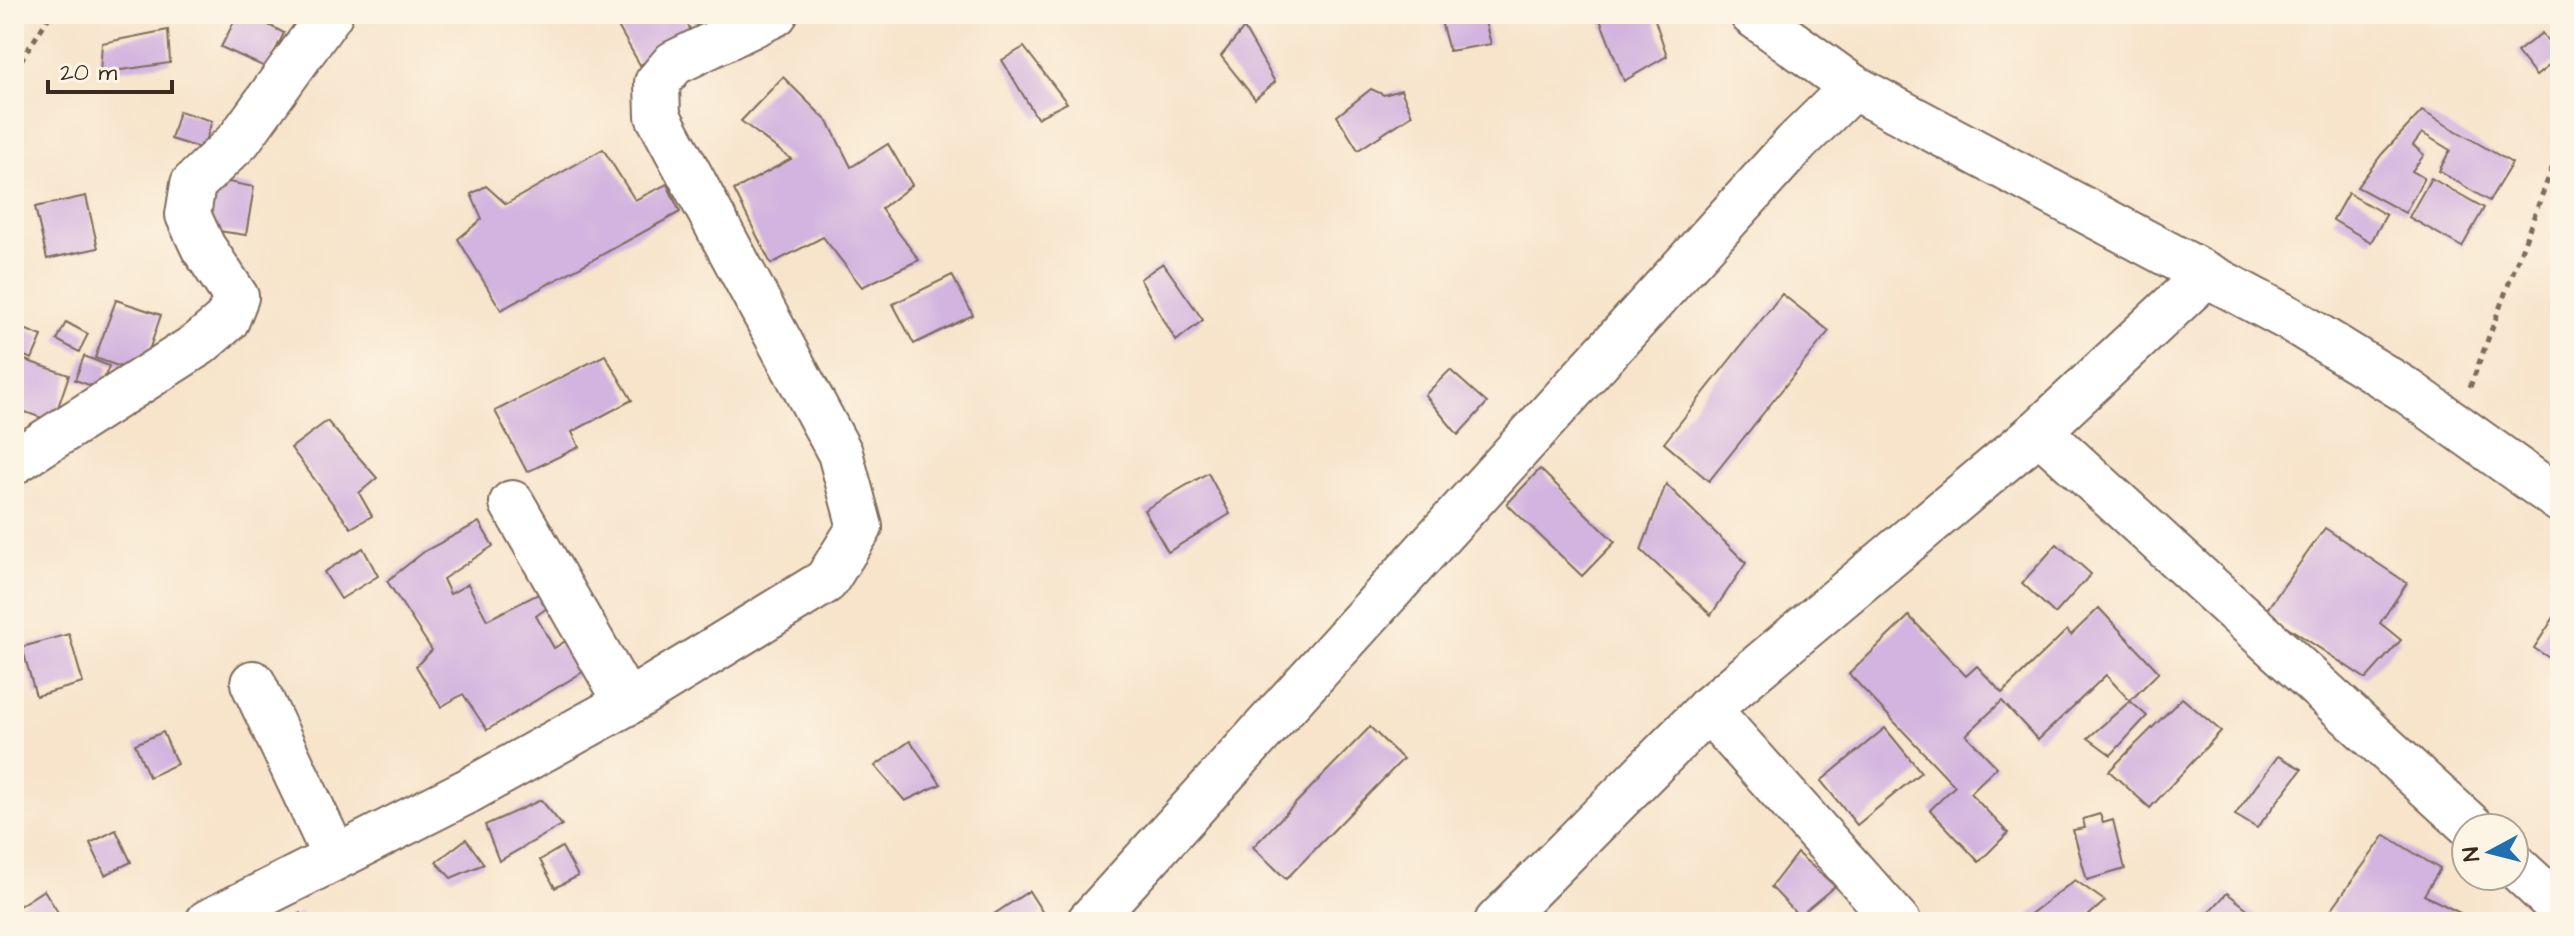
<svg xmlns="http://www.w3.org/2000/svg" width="2574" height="936" font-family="'Architects Daughter',sans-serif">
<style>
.building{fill:#d3b3df}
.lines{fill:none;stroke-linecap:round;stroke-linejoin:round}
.minor-casing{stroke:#7d6b5b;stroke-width:48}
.path{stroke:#7d6b5b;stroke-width:5;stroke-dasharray:6 6;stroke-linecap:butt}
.minor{stroke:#fff;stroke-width:44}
</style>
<rect width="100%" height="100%" fill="#fcf5e5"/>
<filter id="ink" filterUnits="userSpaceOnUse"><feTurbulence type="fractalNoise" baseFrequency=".0125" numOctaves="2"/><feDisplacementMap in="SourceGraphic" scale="16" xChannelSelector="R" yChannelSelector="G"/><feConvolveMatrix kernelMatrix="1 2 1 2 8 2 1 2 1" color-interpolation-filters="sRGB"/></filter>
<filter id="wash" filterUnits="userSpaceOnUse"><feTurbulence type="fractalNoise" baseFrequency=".006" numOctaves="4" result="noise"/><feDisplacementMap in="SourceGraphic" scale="32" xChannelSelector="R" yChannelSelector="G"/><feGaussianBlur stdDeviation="1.8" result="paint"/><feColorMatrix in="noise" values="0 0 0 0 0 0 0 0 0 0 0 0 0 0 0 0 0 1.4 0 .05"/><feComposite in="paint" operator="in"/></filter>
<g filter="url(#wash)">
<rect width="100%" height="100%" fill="#f7e4cb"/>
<g id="blocks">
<g class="building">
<path d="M238 14H248L284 33 267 68 221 47Z"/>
<path d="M611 14H681L695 37 640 65Z"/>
<path d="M690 14H723L699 30Z"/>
<path d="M1439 14H1483L1491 44 1449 51Z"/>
<path d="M1604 14H1653L1667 56 1624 81 1599 17Z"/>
<path d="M1244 28 1275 82 1255 99 1221 56Z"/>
<path d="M168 30 170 63 100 73 102 43Z"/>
<path d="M2542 33 2560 57 2536 76 2517 52Z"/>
<path d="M1024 47 1067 103 1037 118 1002 60Z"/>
<path d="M783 77 829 123 851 167 888 144 912 185 881 209 919 260 862 287 823 237 771 264 734 190 791 159 741 121Z"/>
<path d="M1371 89 1384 95 1401 90 1412 115 1358 150 1337 116Z"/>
<path d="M179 111 212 121 203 149 171 139Z"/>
<path d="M2422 111 2512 163 2489 201 2439 171 2450 150 2422 133 2413 145 2424 155 2412 171 2424 178 2405 213 2357 187 2382 154Z"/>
<path d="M603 149 635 200 667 184 680 212 501 310 458 239 482 219 471 194 486 186 506 204Z"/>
<path d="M2431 178 2484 208 2462 247 2409 217Z"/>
<path d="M213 179 254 187 246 235 205 229Z"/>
<path d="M2348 193 2386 215 2371 242 2333 220Z"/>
<path d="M86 196 98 248 47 259 35 207Z"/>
<path d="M1163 263 1203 320 1176 341 1140 279Z"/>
<path d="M952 275 973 315 914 344 893 304Z"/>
<path d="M1782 294 1829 331 1709 481 1664 443Z"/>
<path d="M116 300 161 315 141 374 95 358Z"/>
<path d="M66 322 88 334 79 352 57 340Z"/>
<path d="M14 325 42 336 32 359 14 352Z"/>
<path d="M605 355 632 400 572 432 579 447 527 472 495 411Z"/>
<path d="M84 356 109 366 100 389 75 380Z"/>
<path d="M22 359 69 375 53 422 14 408V383Z"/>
<path d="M1450 370 1487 403 1458 435 1425 395Z"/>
<path d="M327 421 377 478 359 493 372 516 351 528 291 448Z"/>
<path d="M1540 469 1615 542 1582 576 1507 504Z"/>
<path d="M1208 473 1230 514 1168 552 1144 510Z"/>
<path d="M1666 484 1746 563 1711 615 1641 550Z"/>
<path d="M479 522 493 546 443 579 450 594 468 584 487 620 544 591 551 605 536 616 554 648 569 639 591 667 487 730 463 694 441 707 416 666 432 650 387 581 425 551Z"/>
<path d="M2325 528 2407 583 2380 623 2401 640 2366 679 2265 612Z"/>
<path d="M2057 544 2091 574 2055 614 2022 583Z"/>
<path d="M363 548 378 576 341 599 324 572Z"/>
<path d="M2099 608 2159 672 2130 701 2106 675 2038 740 2002 701 1966 735 1997 767 1970 793 2008 833 1979 862 1930 810 1955 786 1849 674 1909 616 1966 676 1977 666 2002 693 2067 630 2071 635Z"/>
<path d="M2560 608V665L2534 648Z"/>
<path d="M69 634 83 683 36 696 22 647Z"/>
<path d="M2182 698 2221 731 2150 808 2109 771Z"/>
<path d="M2130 701 2147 716 2111 755 2088 738Z"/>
<path d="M1370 727 1403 759 1286 879 1253 847Z"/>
<path d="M1885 728 1921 772 1857 825 1821 781Z"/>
<path d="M163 732 177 764 149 777 135 744Z"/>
<path d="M910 741 941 784 905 801 875 766Z"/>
<path d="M2278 756 2302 769 2257 828 2235 815Z"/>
<path d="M541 800 562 825 499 861 485 825Z"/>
<path d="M2100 814 2103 823 2113 820 2125 869 2087 880 2073 830 2085 828 2083 819Z"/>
<path d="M116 830 131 862 105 875 90 843Z"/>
<path d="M2385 835 2440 869 2424 895 2478 922H2347L2331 910Z"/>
<path d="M466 839 484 864 451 878 436 862Z"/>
<path d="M562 847 578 876 555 888 540 860Z"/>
<path d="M1797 853 1835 886 1799 916 1771 887Z"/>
<path d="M2075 880 2105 901 2081 922H2020Z"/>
<path d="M44 890 64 922H25L16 908Z"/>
<path d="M1029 891 1043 913 1030 922H982Z"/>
<path d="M2227 893 2264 922H2200Z"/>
<path d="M300 913 306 922H285Z"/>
</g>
</g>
</g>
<g filter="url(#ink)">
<use href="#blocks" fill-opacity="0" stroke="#7d6b5b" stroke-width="2"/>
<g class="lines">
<defs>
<g id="minor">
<path d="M1853 87 2290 319 2409 392 2560 500"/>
<path d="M2039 431 2473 828"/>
<path d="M14 462 199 344 227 320 236 297 203 247 188 215 193 184 239 140 330 14"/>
<path d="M512 503 627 703"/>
<path d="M253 683 335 857"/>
<path d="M1708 709 1898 922"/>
<path d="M2514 865 2560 908"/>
<path d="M208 922 466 792 627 703 826 581 860 527 840 453 658 116 657 83 674 63 775 14"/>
<path d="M1089 922 1796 143 1853 87 1752 14"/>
<path d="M1497 922 1708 709 2039 431 2206 275"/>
</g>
</defs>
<use href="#minor" class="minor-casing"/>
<g class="path">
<path d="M14 71 51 14"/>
<path d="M2470 387 2560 147"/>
</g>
<use href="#minor" class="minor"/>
</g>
</g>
<rect width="2574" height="936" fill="none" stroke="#fcf5e5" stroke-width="48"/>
<g transform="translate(2490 852) rotate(263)"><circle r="38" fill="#fcf5e5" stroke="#afa495" stroke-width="2"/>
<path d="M0-6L14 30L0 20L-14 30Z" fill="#1f6fb2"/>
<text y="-12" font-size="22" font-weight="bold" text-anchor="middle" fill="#3b2a1e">N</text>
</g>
<path d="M48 80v12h124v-12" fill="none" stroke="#3b2a1e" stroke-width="4"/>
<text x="60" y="80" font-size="24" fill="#3b2a1e" stroke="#fcf5e5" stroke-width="6" paint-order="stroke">20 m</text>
</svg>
